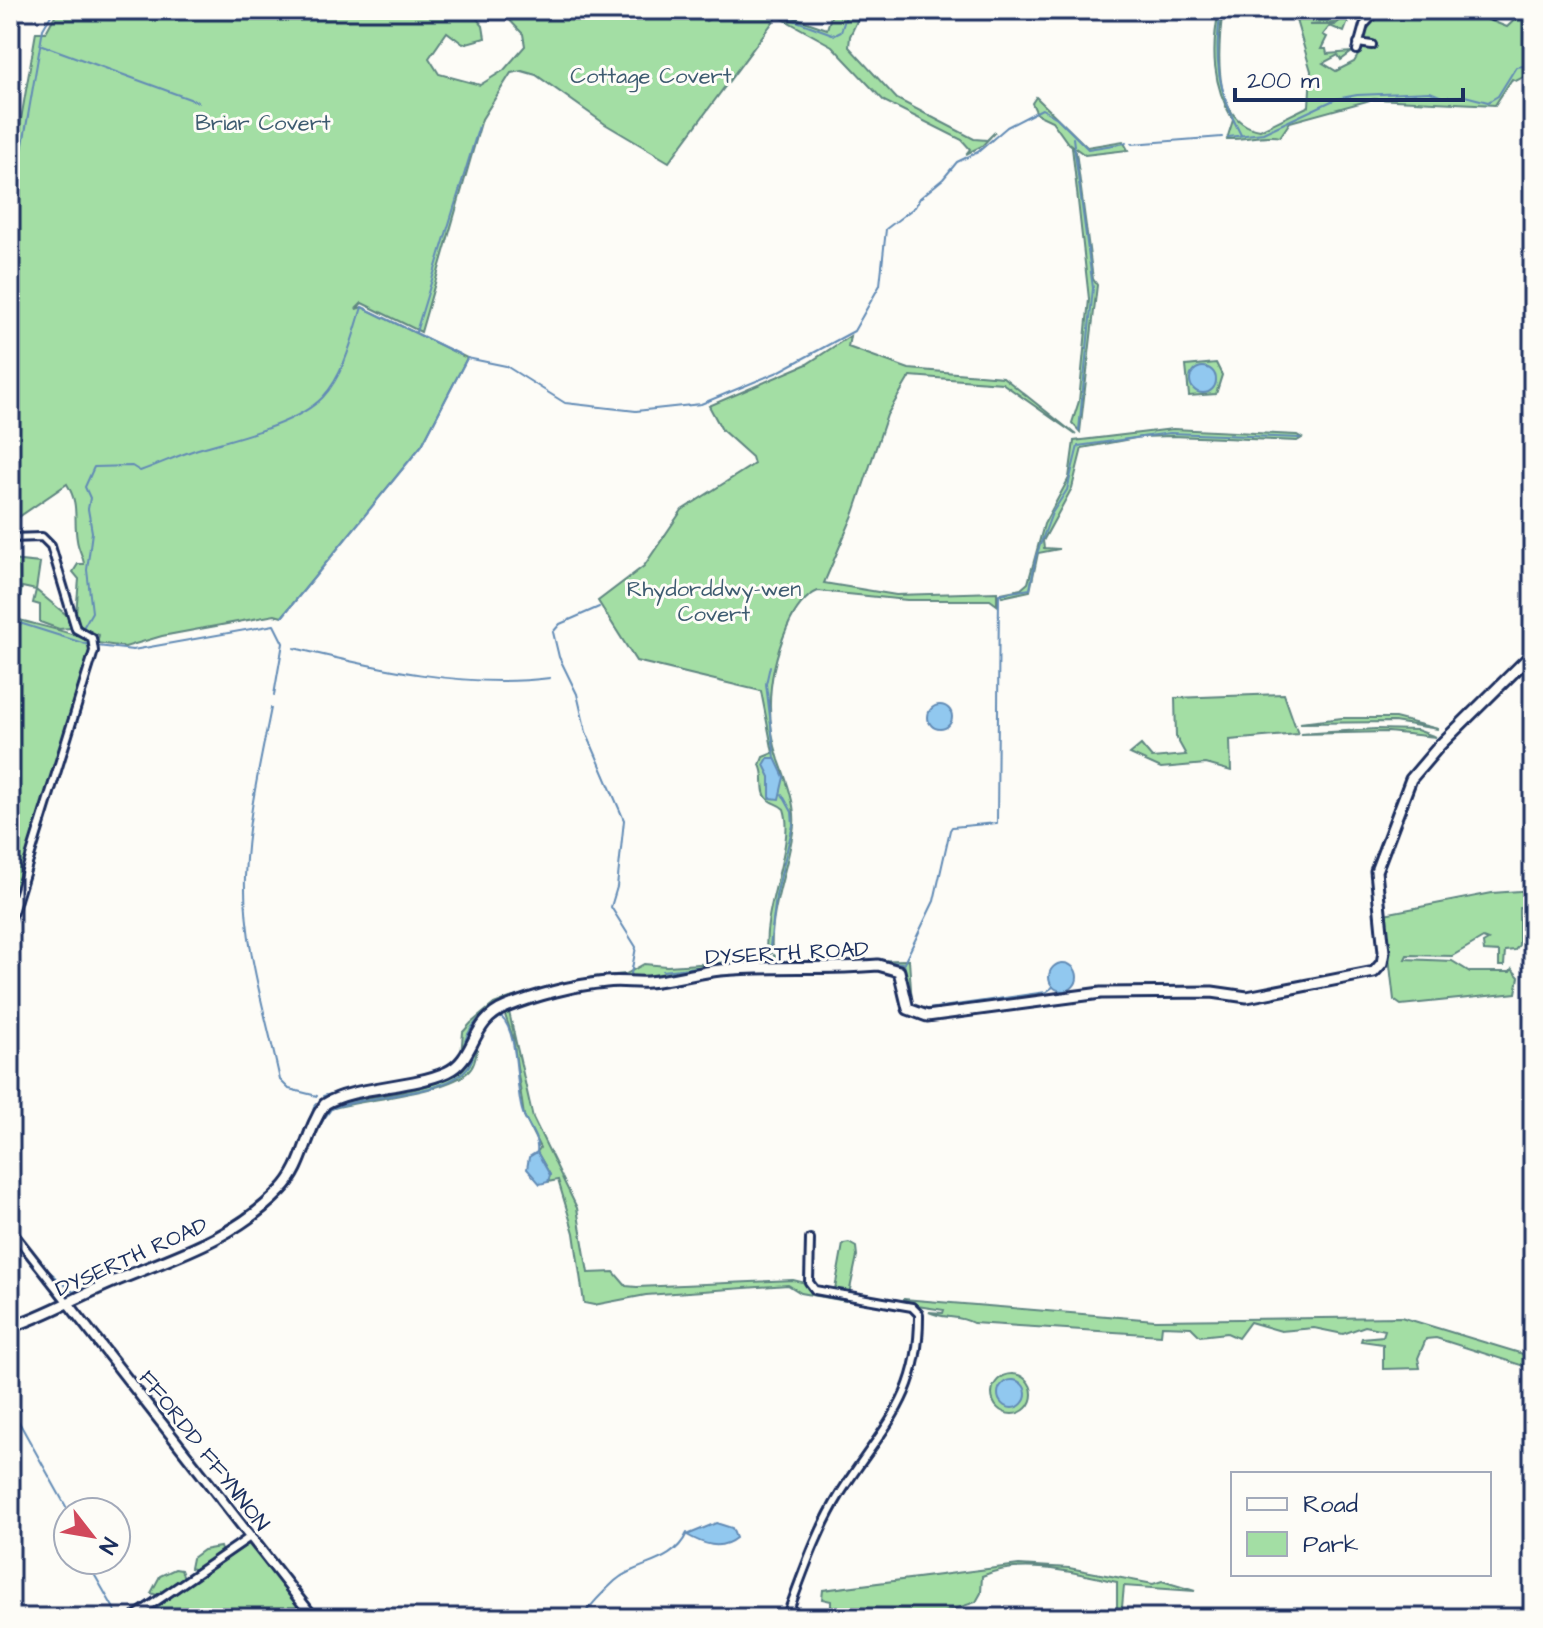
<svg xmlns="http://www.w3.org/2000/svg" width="1543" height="1628" font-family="'Architects Daughter',sans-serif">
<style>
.green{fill:#a3dea4;stroke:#5f8681;stroke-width:2}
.water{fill:#91c8ef;stroke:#628bb5;stroke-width:2}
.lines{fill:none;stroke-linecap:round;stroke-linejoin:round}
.stream{stroke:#628bb5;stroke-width:2}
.minor-casing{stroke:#1b2f5e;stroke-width:12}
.tertiary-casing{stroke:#1b2f5e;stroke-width:14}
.secondary-casing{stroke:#1b2f5e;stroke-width:15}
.minor{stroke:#fdfcf7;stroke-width:6}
.tertiary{stroke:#fdfcf7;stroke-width:8}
.secondary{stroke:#fdfcf7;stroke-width:9}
.labels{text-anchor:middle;stroke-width:6;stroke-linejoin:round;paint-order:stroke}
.park-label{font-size:22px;fill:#3d5b70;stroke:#fdfcf7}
.street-label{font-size:22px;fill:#1b2f5e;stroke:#fdfcf7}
</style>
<rect width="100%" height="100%" fill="#fdfcf7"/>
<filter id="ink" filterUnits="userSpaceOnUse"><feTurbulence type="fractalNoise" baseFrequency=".0125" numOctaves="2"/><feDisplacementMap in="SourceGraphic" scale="16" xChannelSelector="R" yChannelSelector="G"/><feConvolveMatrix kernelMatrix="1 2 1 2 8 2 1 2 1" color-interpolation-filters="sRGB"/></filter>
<g filter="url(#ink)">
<g class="green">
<path d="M58 10H470L483 26 485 38 463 44 447 32 429 58 439 74 480 85 504 70 525 46 523 34 500 10H691L706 21 726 10H773L775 19 669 162 605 124 536 75 522 71 511 73 482 119 421 332 362 303 356 309 362 307 467 358 422 445 282 617 275 615 162 636 125 647 97 643 99 635 75 625 79 579 73 572 78 564H84C83 556 78 549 77 540 73 516 80 506 67 484L10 523V162L14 160 36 32H46Z"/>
<path d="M833 10H862L850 36 849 47 897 99 974 139 987 140 995 132 982 146 966 154 970 149 962 140 884 101 832 46 776 15 779 12 827 29Z"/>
<path d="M1219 10H1223C1218 45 1210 122 1260 130L1309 106 1311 71 1293 10H1300L1305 20 1337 18 1339 10H1344L1337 23 1309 25H1335L1345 16 1349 19 1344 32 1330 26 1323 35 1327 37 1321 49H1326L1327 54 1352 52 1341 60 1338 55 1323 63 1336 71 1354 62 1363 47 1373 48 1362 36 1366 27 1383 10 1466 11 1507 27 1525 10H1532L1533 72 1516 81 1512 79 1495 105 1374 99 1290 122 1280 137C1269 133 1242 140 1227 139L1233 120C1212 85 1211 49 1219 10Z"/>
<path d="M1036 97 1087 147 1123 141 1128 150 1085 155 1067 142 1052 121 1037 114 1032 103Z"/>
<path d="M1072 147 1076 152 1093 279 1097 285 1080 432 1072 423 1079 401 1089 299Z"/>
<path d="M850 336 848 347 909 369 1003 377 1076 435 1002 383 910 376 887 415 854 513 824 583 896 595 997 592V605L990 600H907L818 591C803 597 793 614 787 628 769 670 764 716 779 760 786 779 796 805 794 825 789 868 769 909 772 953L767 955C761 909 796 845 784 809 778 803 771 804 767 798 760 791 766 775 760 765L763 757 773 753 761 691 636 661 598 601 644 566 682 510 754 464 752 457 722 430 709 406 807 364Z"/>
<path d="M1216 363 1222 375 1216 394 1189 396 1186 366Z"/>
<path d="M1173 429 1297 435 1302 438 1297 441 1172 436 1141 437 1082 448 1072 488 1043 541 1044 548 1059 549 1038 553 1030 591 1002 597 1001 593 1021 589 1028 583 1044 524 1069 478 1074 441Z"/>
<path d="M10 560 40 563 36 590 69 617 71 628 59 629 40 622V605L33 603 36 590 22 587 18 608 10 612Z"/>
<path d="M10 617C28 624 84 633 91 645L10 910Z"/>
<path d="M1284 694 1298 734 1230 740 1231 771 1206 764 1161 768 1130 754 1141 745 1152 758 1186 755 1176 737 1175 698Z"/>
<path d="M1342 718H1395L1438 729 1394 722 1300 723Z"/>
<path d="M1376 729 1417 730 1436 737 1388 732 1300 734Z"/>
<path d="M1533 890V908L1519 907V945L1515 950 1505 951 1504 966H1499V952L1484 951 1483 943 1488 940 1483 938 1452 956 1407 955 1405 959 1452 961 1470 972H1510L1512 969 1519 977 1516 993 1401 1005 1394 1000 1384 914 1492 893Z"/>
<path d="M774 955 784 962 909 960 912 1004 917 1010 910 1004 903 971 893 963 771 964Z"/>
<path d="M763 960 765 964 545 992 480 1022 461 1056 463 1032 471 1023 494 1004 510 998 593 977 626 974 644 964 667 966Z"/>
<path d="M509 1012 533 1118 577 1208 588 1273 614 1272 626 1286 637 1287 793 1280 806 1283 811 1292 846 1301 801 1293 788 1285 646 1295 594 1305 584 1303 574 1233 558 1180 548 1182 550 1175 537 1152 540 1148 524 1116 513 1038 505 1015Z"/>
<path d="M479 1035C477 1046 477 1063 469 1071 447 1093 364 1099 331 1109L341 1102C373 1096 437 1091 462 1068 471 1061 475 1046 479 1035Z"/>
<path d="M849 1243 856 1247 857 1256 849 1294 835 1289 843 1244Z"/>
<path d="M903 1299 1155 1320 1401 1317 1533 1357V1369L1436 1338 1426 1339 1418 1358 1420 1368 1383 1369V1344L1361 1341 1362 1338 1383 1336 1385 1330 1365 1326 1343 1334 1314 1328 1281 1331 1250 1322 1238 1338 1227 1333 1200 1336 1191 1327 1162 1326 1161 1335 973 1323C959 1315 943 1319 929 1312L943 1313 944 1310 917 1306Z"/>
<circle cx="1012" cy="1394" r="20"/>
<path d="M249 1543 311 1618H138Z"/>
<path d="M220 1547 222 1553 197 1570 190 1568 192 1558 203 1550Z"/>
<path d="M1019 1565 1069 1568 1153 1584 1162 1581 1195 1591 1124 1586 1121 1618H1117V1582C1077 1573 1021 1558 982 1576L981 1593 976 1602 927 1618H836L838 1609 831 1608V1601L822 1599 823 1590Z"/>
<path d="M175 1569 181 1570 184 1578 159 1596 151 1593 160 1576Z"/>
</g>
<g class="water">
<circle cx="1203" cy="380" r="13"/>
<circle cx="940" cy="717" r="12"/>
<path d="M768 758H775L784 777 779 799 770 798V777L764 765Z"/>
<circle cx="1063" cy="977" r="14"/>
<path d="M537 1152 550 1175 548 1182 540 1184 527 1169 529 1157Z"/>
<circle cx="1012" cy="1394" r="14"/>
<path d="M716 1523 732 1528 736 1538C720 1551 703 1544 687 1535Z"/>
</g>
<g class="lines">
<g class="stream">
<path d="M1221 10C1213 60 1218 91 1241 135"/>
<path d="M780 15 835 35 841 32 848 10"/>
<path d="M42 45 198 102"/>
<path d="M1228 137 1263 133 1336 99 1357 95 1430 92 1442 97 1465 96 1488 102 1498 96 1516 67 1533 65"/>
<path d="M1073 138 1093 288 1079 430"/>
<path d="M1132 144 1222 137"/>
<path d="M10 220 43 29 54 10"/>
<path d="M416 332 479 126"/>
<path d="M599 607 560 624 553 632 559 657 577 694 586 732 624 820 617 887 611 907 636 947 631 974"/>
<path d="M282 617 422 445 467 358 506 366 565 403 636 411 701 404 778 372 854 331 880 285 886 229 915 207 920 198 943 179 957 162 978 152 1007 127 1042 109 1057 118 1088 149 1126 143"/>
<path d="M10 620 89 645"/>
<path d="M84 626 92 612 87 570 92 532 88 509 90 498 85 487 94 467 132 466 140 471C160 464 179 455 198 449 235 438 296 425 323 397 344 375 353 336 362 307L461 355"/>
<path d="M97 646 133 650 274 625 283 643 274 695"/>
<path d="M294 648C375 668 466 689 550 678"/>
<path d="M770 666 766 684 775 758"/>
<path d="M271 708C260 764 247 819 245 877 243 944 266 1015 280 1080L289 1089 317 1096"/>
<path d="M769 954 776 896 793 825 792 812 782 794"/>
<path d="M881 961 902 963"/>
<path d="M663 971 732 963 875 961"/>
<path d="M581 981 637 976"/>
<path d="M909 995 904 963 934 901 950 830 952 827 997 823 999 594 1030 589 1036 556 1052 513 1067 490 1078 446 1170 433 1300 438"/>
<path d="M921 1010 1046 992 1053 987"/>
<path d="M485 1028 501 1017C519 1032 515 1086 522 1110 526 1125 539 1135 537 1152"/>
<path d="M463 1052C465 1027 484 1011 506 1002"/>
<path d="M323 1096 336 1093"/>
<path d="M310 1121 315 1104"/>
<path d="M284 1179 296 1157"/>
<path d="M271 1207C309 1175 304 1142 331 1109 364 1094 446 1097 468 1067 473 1061 474 1051 477 1044"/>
<path d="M10 1221 16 1232"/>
<path d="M219 1231 254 1208"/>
<path d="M42 1265 73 1292 96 1284"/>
<path d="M10 1406 69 1512"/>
<path d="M86 1560 117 1614"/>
<path d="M581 1618C591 1605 603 1592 615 1581 636 1562 673 1565 687 1533"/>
</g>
<defs>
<g id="minor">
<path d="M1479 10 1492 16"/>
<path d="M1358 43 1372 45"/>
<path d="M1357 50 1364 25 1378 10"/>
<path d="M10 538 42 537 51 546 76 629 92 638 94 651 10 922"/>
<path d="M10 1229 68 1303"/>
<path d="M132 1618 250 1537"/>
<path d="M786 1618C802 1576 816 1533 840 1494 881 1428 920 1400 919 1314L912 1307 815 1290 809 1282 810 1239"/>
</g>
<path id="tertiary" d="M68 1303 314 1618"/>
<path id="secondary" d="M10 1327C45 1316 77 1297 110 1283 172 1257 232 1241 281 1190 305 1166 305 1131 325 1104 354 1086 412 1088 447 1072 476 1059 470 1021 506 1007 536 995 574 985 606 982 620 980 634 983 648 982 672 980 696 973 720 970 772 965 825 970 878 965L899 971 908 1009 927 1016 1101 993 1212 992 1247 997 1374 972 1382 963 1384 952 1376 871 1411 779 1440 745 1533 653"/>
</defs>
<use href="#minor" class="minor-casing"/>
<use href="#tertiary" class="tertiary-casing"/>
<use href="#secondary" class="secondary-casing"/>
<use href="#minor" class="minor"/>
<use href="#tertiary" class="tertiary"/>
<use href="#secondary" class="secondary"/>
</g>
</g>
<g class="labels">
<g class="park-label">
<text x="651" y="83">Cottage Covert</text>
<text x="263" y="130">Briar Covert</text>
<text x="714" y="596">Rhydorddwy-wen<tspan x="714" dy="25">Covert</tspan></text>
</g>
<g class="street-label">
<text transform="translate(787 952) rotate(-3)" y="8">DYSERTH ROAD</text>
<text transform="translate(131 1256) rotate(-24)" y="8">DYSERTH ROAD</text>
<text transform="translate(205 1450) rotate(52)" y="8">FFORDD FFYNNON</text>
</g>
</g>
<rect width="1543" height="1628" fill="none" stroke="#fdfcf7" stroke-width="40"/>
<rect x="20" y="20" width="1503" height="1588" fill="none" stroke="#1b2f5e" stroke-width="3" filter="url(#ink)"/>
<rect x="1231" y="1472" width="260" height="104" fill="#fdfcf7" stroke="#a3aaba" stroke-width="2"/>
<rect x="1247" y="1498" width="40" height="12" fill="#fdfcf7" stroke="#a3aaba" stroke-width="2"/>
<text x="1303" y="1512" font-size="24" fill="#1b2f5e">Road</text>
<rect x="1247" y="1532" width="40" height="24" fill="#a3dea4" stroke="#a3aaba" stroke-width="2"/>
<text x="1303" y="1552" font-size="24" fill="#1b2f5e">Park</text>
<g transform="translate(92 1536) rotate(121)"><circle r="38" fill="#fdfcf7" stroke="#a3aaba" stroke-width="2"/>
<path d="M0-6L14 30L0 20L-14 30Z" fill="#d1495b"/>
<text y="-12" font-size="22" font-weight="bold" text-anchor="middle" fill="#1b2f5e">N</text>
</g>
<path d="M1235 88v12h228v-12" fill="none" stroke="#1b2f5e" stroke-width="4"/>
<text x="1247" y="88" font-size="24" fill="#1b2f5e" stroke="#fdfcf7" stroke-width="6" paint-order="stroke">200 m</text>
</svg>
